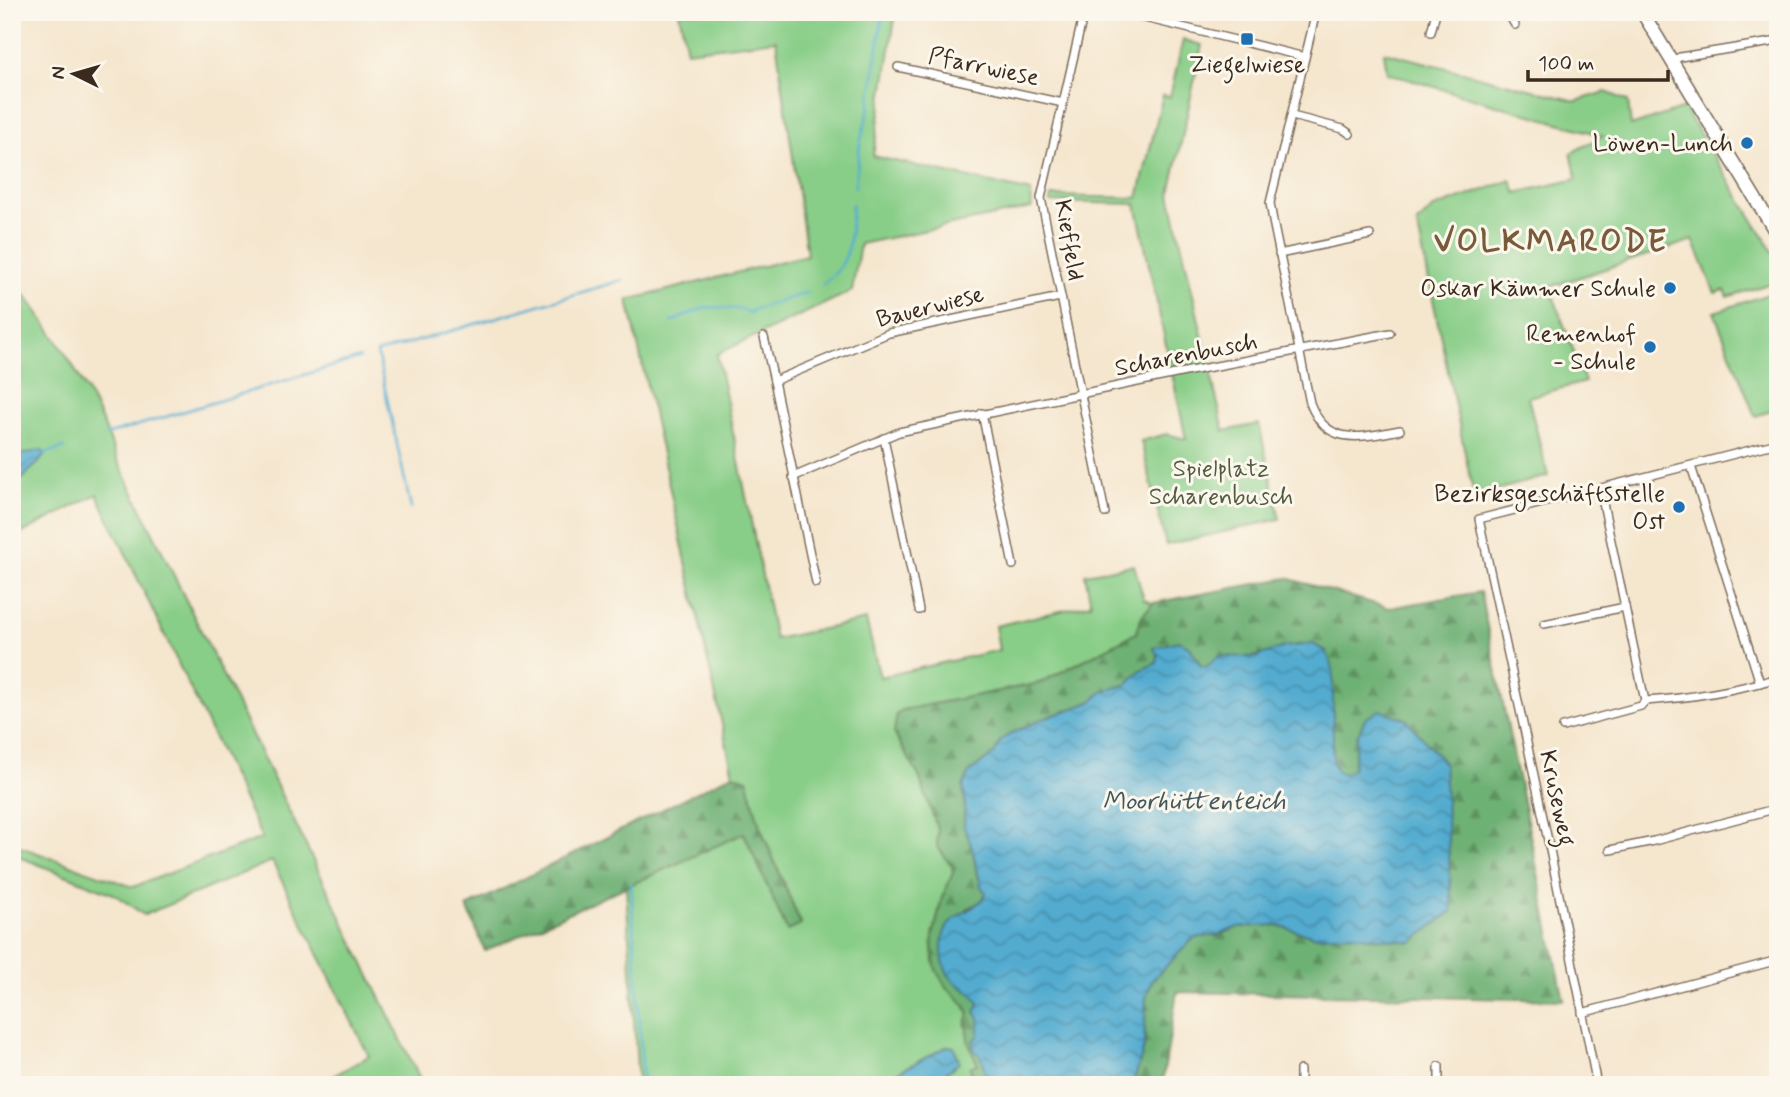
<svg xmlns="http://www.w3.org/2000/svg" width="1790" height="1097" font-family="Mynerve,sans-serif">
<style>
.green{fill:#89ce88;stroke:#627c53;stroke-width:2}
.forest{fill:url(#forest-firs);stroke:#546e49;stroke-width:2}
.water{fill:url(#water-waves);stroke:#466b77;stroke-width:2}
.lines{fill:none;stroke-linecap:round;stroke-linejoin:round}
.stream{stroke:#52acd0;stroke-width:2.5}
.street-casing{stroke:#7c6c5c;stroke-width:10}
.primary-casing{stroke:#7c6c5c;stroke-width:15}
.street{stroke:#fff;stroke-width:7}
.primary{stroke:#fff;stroke-width:12}
.poi-dot{fill:#1f6fb2;stroke:#fbf7ec;stroke-width:2.5}
.labels{text-anchor:middle;stroke-width:6;stroke-linejoin:round;paint-order:stroke}
.poi-label{font-size:24px;fill:#3b2a1e;stroke:#fbf7ec;text-anchor:end}
.street-label{font-size:24px;fill:#3b2a1e;stroke:#fbf7ec}
.park-label{font-size:24px;fill:#525b3e;stroke:#fbf7ec}
.water-label{font-size:26px;font-style:italic;fill:#43585c;stroke:#fbf7ec}
.district-label{font-size:32px;font-weight:bold;letter-spacing:2px;fill:#795b3a;stroke:#fbf7ec}
</style>
<defs>
<pattern id="forest-firs" width="22" height="20" patternUnits="userSpaceOnUse" patternTransform="scale(1.75)"><rect width="22" height="20" fill="#6eb174"/><path d="M5 1l3.5 6h-7zM16 11l3.5 6h-7z" fill="#5c905f"/></pattern>
<pattern id="water-waves" width="16" height="10" patternUnits="userSpaceOnUse" patternTransform="scale(1.75)"><rect width="16" height="10" fill="#52acd0"/><path d="M0 5q4-4 8 0t8 0" fill="none" stroke="#458ca8"/></pattern>
</defs>
<rect width="100%" height="100%" fill="#fbf7ec"/>
<filter id="ink" filterUnits="userSpaceOnUse"><feTurbulence type="fractalNoise" baseFrequency=".0143" numOctaves="2"/><feDisplacementMap in="SourceGraphic" scale="14" xChannelSelector="R" yChannelSelector="G"/><feConvolveMatrix kernelMatrix="1 2 1 2 8 2 1 2 1" color-interpolation-filters="sRGB"/></filter>
<filter id="wash" filterUnits="userSpaceOnUse"><feTurbulence type="fractalNoise" baseFrequency=".00686" numOctaves="4" result="noise"/><feDisplacementMap in="SourceGraphic" scale="28" xChannelSelector="R" yChannelSelector="G"/><feGaussianBlur stdDeviation="1.57" result="paint"/><feColorMatrix in="noise" values="0 0 0 0 0 0 0 0 0 0 0 0 0 0 0 0 0 1.4 0 .05"/><feComposite in="paint" operator="in"/></filter>
<g filter="url(#wash)">
<rect width="100%" height="100%" fill="#f5e6ce"/>
<g class="green">
<path d="M679 12H896L873 156 1031 192 1032 208 860 244 852 291 717 354 775 639 866 620 880 677 999 650 995 626 1091 604 1085 574 1134 565 1144 600 1153 603 1142 616 1137 633 1040 683 903 710 897 714 894 733 919 776 938 830 937 846 952 866 953 873 942 898 933 936 936 970 946 987 965 1005 969 1014 965 1024 978 1065 970 1067 974 1085H915L953 1068 959 1062 957 1054 948 1046 885 1079 882 1085H638L626 887 744 833 787 930 801 924 760 827 747 779 733 774 628 300 807 255 776 40 687 51Z"/>
<path d="M1183 40 1202 45 1170 194 1224 431 1259 424 1280 519 1166 545 1141 441 1167 434 1186 439 1136 204 1050 202 1051 196 1138 198 1163 95 1170 97Z"/>
<path d="M1384 52 1576 101 1606 92 1628 101 1631 126 1684 108 1778 260V281L1728 297 1725 290 1715 293 1693 240 1550 287 1585 382 1528 397 1548 476 1474 496 1417 223 1434 208 1511 180 1516 193 1577 179 1571 153 1603 136 1387 73Z"/>
<path d="M12 277C54 333 94 392 117 459L423 1085H317L369 1056 272 861 144 915 116 895 12 854V844L133 887 262 838 97 494 12 538Z"/>
<path d="M1778 291V409L1755 416 1714 312Z"/>
</g>
<g class="forest">
<path d="M1287 578 1389 608 1480 592 1564 1000 1177 992 1162 1085H1133L1144 1047 1146 997 1152 980 1194 938 1219 935 1238 927 1277 925 1314 936 1348 934 1412 942 1357 736 1353 769 1345 774 1337 772 1333 761 1326 651C1300 637 1283 650 1257 656 1245 659 1231 657 1219 656L1206 667 1201 666 1189 646 1158 655 1157 663 1141 670 1126 685 1103 691 1091 702 1040 720 1015 732 1001 740 995 753 969 773 963 787 965 800 964 827 972 847 977 875 986 892 983 900 967 909V990L976 997 979 1004 981 1055C987 1064 983 1076 989 1085H974L970 1067 978 1064C970 1051 963 1029 969 1014L965 1005 946 987 936 970 932 951 933 936 942 898 953 873 952 866 937 846 938 830 919 776 894 733 897 714 903 710 1040 683 1136 633 1142 616 1153 603Z"/>
<path d="M733 774 747 779 760 827 801 925 787 931 744 833 485 951 467 907Z"/>
</g>
<g class="water">
<path d="M40 450 45 453C41 465 30 467 24 478L12 481V457Z"/>
<path d="M1178 641 1189 646 1201 666 1206 667 1219 656 1255 657 1284 647 1313 644 1326 651 1333 669V761L1337 772 1345 774 1353 769 1357 736 1365 719 1380 710 1406 719 1444 763 1452 911 1412 942 1348 934 1314 936 1277 925 1238 927 1219 935 1194 938 1152 980 1146 997 1144 1047 1133 1085H989C980 1071 990 1062 974 1050L973 1042 979 1035V1018L975 1012 979 1004C974 992 965 991 956 983 943 973 940 953 943 938 947 912 979 912 986 893L981 887 972 847 964 827 965 800 963 787 969 773 995 753 1001 740 1015 732 1040 720 1091 702 1103 691 1126 685 1141 670 1157 663 1158 655 1153 648Z"/>
<path d="M948 1046 954 1047 959 1062C940 1083 908 1085 882 1085L885 1079Z"/>
</g>
<g class="lines">
<g class="stream">
<path d="M855 187 860 143 869 109 883 12"/>
<path d="M823 284C854 261 849 239 852 204"/>
<path d="M671 322 706 307 739 309 750 313 753 310 808 292"/>
<path d="M106 435 360 358"/>
<path d="M45 453 65 448"/>
<path d="M411 508 377 353 623 280"/>
<path d="M631 883 643 1085"/>
</g>
</g>
</g>
<g filter="url(#ink)">
<g class="lines">
<defs>
<g id="street">
<path d="M1084 12 1041 198 1105 513"/>
<path d="M1120 12 1305 57"/>
<path d="M1316 12 1270 203 1273 221 1310 403C1327 448 1362 437 1400 430"/>
<path d="M1507 12 1515 25"/>
<path d="M1431 32 1436 12"/>
<path d="M1671 61 1680 57 1778 41"/>
<path d="M898 67 1063 103"/>
<path d="M1292 116 1343 129 1350 134"/>
<path d="M1279 254 1370 235"/>
<path d="M764 337 774 381"/>
<path d="M982 413 1013 565"/>
<path d="M884 438 919 610"/>
<path d="M1691 466 1760 683"/>
<path d="M793 477 899 432 1190 371 1390 333"/>
<path d="M1600 489 1645 701"/>
<path d="M816 583 774 381 889 333 1060 297"/>
<path d="M1544 624 1625 607"/>
<path d="M1563 727 1641 706 1645 701C1691 698 1733 691 1778 678"/>
<path d="M1610 850 1654 841 1778 808"/>
<path d="M1582 1013 1778 960"/>
<path d="M1300 1085V1070"/>
<path d="M1439 1085V1066"/>
<path d="M1597 1085 1550 850 1479 519 1778 443"/>
</g>
<path id="primary" d="M1642 12 1778 236"/>
</defs>
<use href="#street" class="street-casing"/>
<use href="#primary" class="primary-casing"/>
<use href="#street" class="street"/>
<use href="#primary" class="primary"/>
</g>
</g>
<g class="poi-dot">
<rect x="1240" y="32" width="14" height="14" rx="3.5"/>
<circle cx="1747" cy="143" r="7"/>
<circle cx="1670" cy="288" r="7"/>
<circle cx="1650" cy="347" r="7"/>
<circle cx="1679" cy="507" r="7"/>
</g>
<g class="labels">
<g class="poi-label">
<text x="1247" y="72" text-anchor="middle">Ziegelwiese</text>
<text x="1733" y="151">Löwen-Lunch</text>
<text x="1656" y="296">Oskar Kämmer Schule</text>
<text x="1636" y="341">Remenhof<tspan x="1636" dy="28">- Schule</tspan></text>
<text x="1665" y="501">Bezirksgeschäftsstelle<tspan x="1665" dy="28">Ost</tspan></text>
</g>
<g class="street-label">
<text transform="translate(984 66) rotate(12)" y="8">Pfarrwiese</text>
<text transform="translate(1070 240) rotate(80)" y="8">Kieffeld</text>
<text transform="translate(930 306) rotate(-14)" y="8">Bauerwiese</text>
<text transform="translate(1186 354) rotate(-11)" y="8">Scharenbusch</text>
<text transform="translate(1558 798) rotate(78)" y="8">Kruseweg</text>
</g>
<g class="park-label">
<text x="1221" y="476">Spielplatz<tspan x="1221" dy="28">Scharenbusch</tspan></text>
</g>
<g class="water-label">
<text x="1194" y="809">Moorhüttenteich</text>
</g>
<g class="district-label">
<text x="1551" y="251">VOLKMARODE</text>
</g>
</g>
<rect width="1790" height="1097" fill="none" stroke="#fbf7ec" stroke-width="42"/>
<g transform="translate(74 74) rotate(275)" stroke="#fbf7ec" stroke-width="5" paint-order="stroke">
<path d="M0-5L12 26L0 18L-12 26Z" fill="#3b2a1e"/>
<text y="-10" font-size="19" font-weight="bold" text-anchor="middle" fill="#3b2a1e">N</text>
</g>
<path d="M1528 70v10h140v-10" fill="none" stroke="#3b2a1e" stroke-width="3.5"/>
<text x="1538" y="70" font-size="21" fill="#3b2a1e" stroke="#fbf7ec" stroke-width="5" paint-order="stroke">100 m</text>
</svg>
